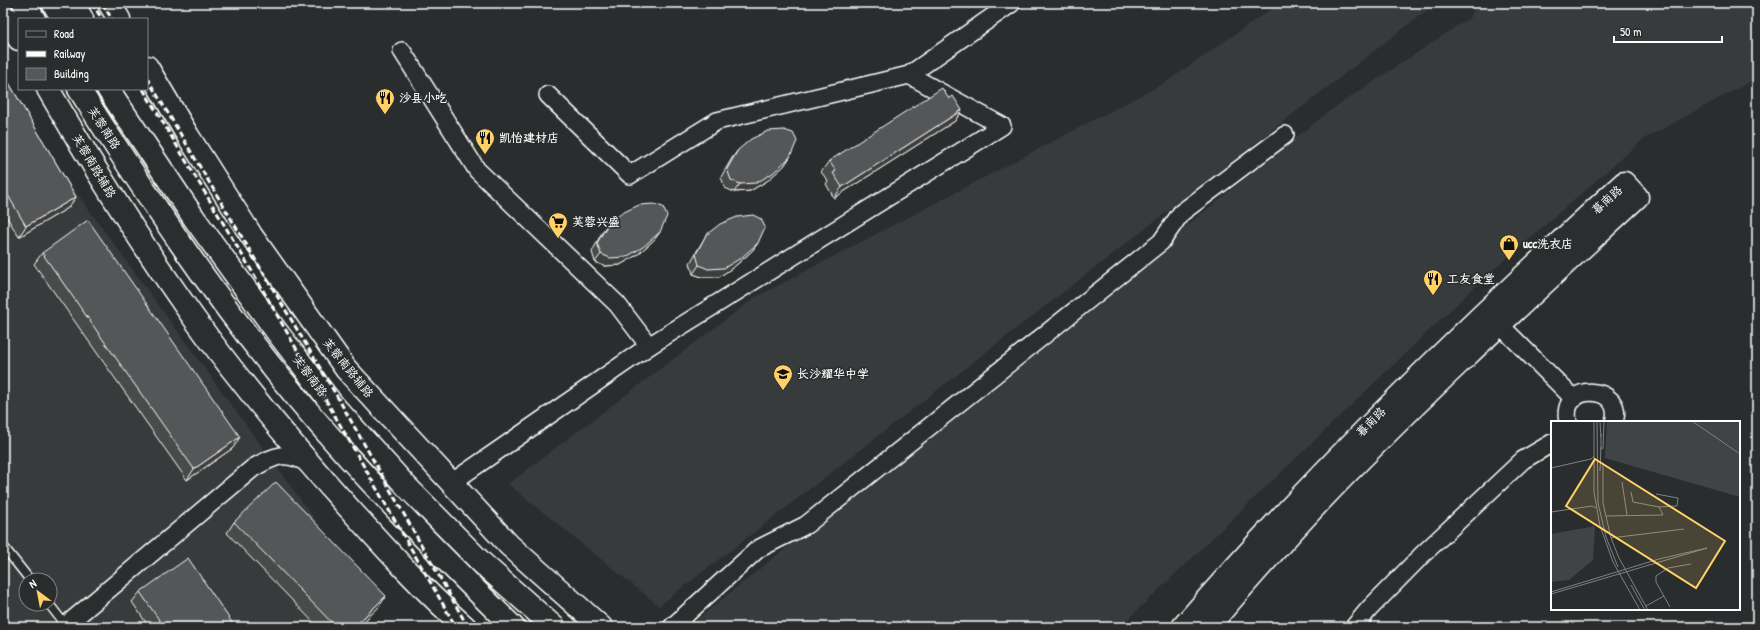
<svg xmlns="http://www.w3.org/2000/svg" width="1760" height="630" font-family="'Patrick Hand','LXGW WenKai TC',sans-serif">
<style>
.built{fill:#373a3b;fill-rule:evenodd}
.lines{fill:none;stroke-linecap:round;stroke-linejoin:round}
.lane-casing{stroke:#fff;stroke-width:11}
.street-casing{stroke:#fff;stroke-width:20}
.secondary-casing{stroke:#fff;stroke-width:25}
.primary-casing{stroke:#fff;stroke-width:25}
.highway-casing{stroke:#fff;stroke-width:25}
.lane{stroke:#2a2d2e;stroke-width:8}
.street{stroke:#2a2d2e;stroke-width:17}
.secondary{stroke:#2a2d2e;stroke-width:22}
.primary{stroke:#2a2d2e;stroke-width:22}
.highway{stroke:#2a2d2e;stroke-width:22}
.rail{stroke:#fff;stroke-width:3;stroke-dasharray:6 3;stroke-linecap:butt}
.wall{fill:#494b4c;stroke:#fff}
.shaded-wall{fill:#3c3d3e;stroke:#fff}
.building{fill:#555758;stroke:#fff}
.labels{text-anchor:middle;stroke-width:3;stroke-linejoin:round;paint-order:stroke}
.poi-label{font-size:12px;font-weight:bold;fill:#fff;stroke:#2a2d2e;text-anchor:start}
.street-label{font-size:12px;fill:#fff;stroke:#2a2d2e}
.inset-road{fill:none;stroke:#7f8182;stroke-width:1}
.view{fill:#ffd166;fill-opacity:0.15;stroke:#ffd166;stroke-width:2}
.inset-edge{fill:none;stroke:#fff;stroke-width:2}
</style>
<rect width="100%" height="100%" fill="#2a2d2e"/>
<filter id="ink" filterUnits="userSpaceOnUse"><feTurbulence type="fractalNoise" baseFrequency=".025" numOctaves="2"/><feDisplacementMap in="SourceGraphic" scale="8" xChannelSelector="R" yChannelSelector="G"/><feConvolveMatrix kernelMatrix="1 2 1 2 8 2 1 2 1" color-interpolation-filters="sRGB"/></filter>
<g filter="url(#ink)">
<g class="built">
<path d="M1280 3H1436L659 606 508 484 754 298 1166 82Z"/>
<path d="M1478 3H1757V78L1644 139 1485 277 1120 627H704L695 621 1328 112 1469 18Z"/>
<path d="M3 92 379 607 356 627H3ZM26 580H50V604H26Z"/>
</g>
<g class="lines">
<defs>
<g id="lane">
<path d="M3 546 30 580"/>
<path d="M49 604 66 626"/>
</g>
<g id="street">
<path d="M402 51 477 170 617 304 649 346"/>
<path d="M909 75 1012 3"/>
<path d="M1492 317 1574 399"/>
<path d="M1568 422C1559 380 1626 385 1614 422"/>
<path d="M451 483 649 346 1002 126 909 75 717 121 630 175 548 95"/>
<path d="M64 627 253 468C276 455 286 450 309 464"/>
<path d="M672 627 758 549 806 525 1161 242 1181 213 1285 135"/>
<path d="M1354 627 1369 609 1423 554 1523 460 1552 443"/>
</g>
<path id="secondary" d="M1183 627C1319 468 1470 324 1624 183L1637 197C1539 288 1440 378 1347 473 1299 522 1253 574 1208 627"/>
<g id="primary">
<path d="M109 3 119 19"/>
<path d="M3 16 19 39"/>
<path d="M147 67 188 136 251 235 346 369 509 545 601 627"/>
<path d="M48 89C94 168 142 246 196 321 243 386 294 447 348 507 385 548 423 590 465 627"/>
</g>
<g id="highway">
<path d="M24 3 34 19"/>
<path d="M53 3 63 19"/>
<path d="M73 3 82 19"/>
<path d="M3 15 19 26"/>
<path d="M79 89C147 196 217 302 298 399 365 480 439 554 513 627"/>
<path d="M108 89 194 218 277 332 333 405 407 487 482 563 554 627"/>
</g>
</defs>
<use href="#lane" class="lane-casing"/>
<use href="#street" class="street-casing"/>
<use href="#secondary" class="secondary-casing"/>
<use href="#primary" class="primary-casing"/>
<use href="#highway" class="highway-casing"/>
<use href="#lane" class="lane"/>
<use href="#street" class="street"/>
<use href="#secondary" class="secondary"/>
<use href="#primary" class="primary"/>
<use href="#highway" class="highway"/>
<g class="rail">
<path d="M92 3 102 19"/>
<path d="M102 3 112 19"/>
<path d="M147 78 338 398 468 627"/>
<path d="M143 89 253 273 456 627"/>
</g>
</g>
<g class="wall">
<path d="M3 73 76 197 68 208 19 237 3 211Z"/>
<path d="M949 99 962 110 955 121 834 198 826 184 828 181 821 172 829 161Z"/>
<path d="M738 150 790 157 784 166 767 181 750 191 734 192 725 188 721 177 732 158Z"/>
<path d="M608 224 660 232 654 240 637 255 620 265 604 266 595 262 592 252 602 232Z"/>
<path d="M706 235 758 243 752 251 735 266 719 277H702L693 274 690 263 701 244Z"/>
<path d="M42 253 233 448 187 480 34 264Z"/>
<path d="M234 522 379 607 358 627H318L227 533Z"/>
<path d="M140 592 235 627H149L132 602Z"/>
</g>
<g class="shaded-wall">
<path d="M962 110 955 121 834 198 842 187Z"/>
<path d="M790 157 784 166 767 181 750 191 734 192 740 184Z"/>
<path d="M76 197 68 208 19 237 26 226Z"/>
<path d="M660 232 654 240 637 255 620 265 604 266 595 262 601 254Z"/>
<path d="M758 243 752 251 735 266 719 277H702L693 274 699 265Z"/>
<path d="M240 437 233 448 187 480 194 469Z"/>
<path d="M386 596 379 607 358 627H354Z"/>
</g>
<g class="building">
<path d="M3 73 76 197 26 226 3 187Z"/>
<path d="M942 88 949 99 953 96 962 110 842 187 833 173 836 171 829 161Z"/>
<path d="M784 130 793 133 797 141 790 157 773 173 756 183 740 184 731 180 727 169 738 150 751 139 768 131Z"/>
<path d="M654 204 663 207 667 216 660 232 643 247 626 257 610 258 601 254 597 243 608 224 622 213 639 205Z"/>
<path d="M753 215 761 219 765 227 758 243 741 258 724 268 708 269 699 265 696 254 706 235 720 224 737 217Z"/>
<path d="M88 220 240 437 194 469 42 253Z"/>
<path d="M276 482 386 596 354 627H336L234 522Z"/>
<path d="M188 558 235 627H164L140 592Z"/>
</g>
</g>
<defs>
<symbol id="restaurant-pin" viewBox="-11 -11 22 30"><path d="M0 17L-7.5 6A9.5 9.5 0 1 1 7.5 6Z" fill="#ffd166" stroke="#2a2d2e"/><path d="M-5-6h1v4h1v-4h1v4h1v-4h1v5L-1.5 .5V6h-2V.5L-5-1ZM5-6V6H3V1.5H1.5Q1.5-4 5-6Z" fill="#111"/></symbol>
<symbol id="supermarket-pin" viewBox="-11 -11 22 30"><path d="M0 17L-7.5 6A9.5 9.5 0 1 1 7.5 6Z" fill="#ffd166" stroke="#2a2d2e"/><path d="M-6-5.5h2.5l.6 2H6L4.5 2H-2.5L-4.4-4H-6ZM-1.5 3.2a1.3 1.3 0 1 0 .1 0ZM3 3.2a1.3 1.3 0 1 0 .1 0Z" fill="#111"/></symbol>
<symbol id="shop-pin" viewBox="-11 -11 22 30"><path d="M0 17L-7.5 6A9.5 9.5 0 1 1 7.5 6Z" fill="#ffd166" stroke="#2a2d2e"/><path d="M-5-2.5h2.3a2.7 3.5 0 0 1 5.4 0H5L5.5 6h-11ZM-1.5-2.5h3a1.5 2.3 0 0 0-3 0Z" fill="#111"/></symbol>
<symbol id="school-pin" viewBox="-11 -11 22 30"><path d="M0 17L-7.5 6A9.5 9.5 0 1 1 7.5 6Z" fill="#ffd166" stroke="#2a2d2e"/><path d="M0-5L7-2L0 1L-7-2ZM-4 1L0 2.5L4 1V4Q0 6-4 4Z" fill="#111"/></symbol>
</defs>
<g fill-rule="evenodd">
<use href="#restaurant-pin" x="374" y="87" width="22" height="30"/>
<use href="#restaurant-pin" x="474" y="127" width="22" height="30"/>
<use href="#supermarket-pin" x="547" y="211" width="22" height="30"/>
<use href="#shop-pin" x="1498" y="233" width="22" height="30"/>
<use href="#restaurant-pin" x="1422" y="268" width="22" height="30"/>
<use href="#school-pin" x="772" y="363" width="22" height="30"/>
</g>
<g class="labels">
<g class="poi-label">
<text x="399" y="102">沙县小吃</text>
<text x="499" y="142">凯怡建材店</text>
<text x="572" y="226">芙蓉兴盛</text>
<text x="1523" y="248">ucc洗衣店</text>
<text x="1447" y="283">工友食堂</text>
<text x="797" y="378">长沙耀华中学</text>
</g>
<g class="street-label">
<text transform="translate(104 128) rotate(57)" y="4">芙蓉南路</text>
<text transform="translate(94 166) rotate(59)" y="4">芙蓉南路辅路</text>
<text transform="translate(1607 200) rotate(-42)" y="4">暮南路</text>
<text transform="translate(348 368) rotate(51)" y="4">芙蓉南路辅路</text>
<text transform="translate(310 376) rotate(53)" y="4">芙蓉南路</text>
<text transform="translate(1371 422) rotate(-45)" y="4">暮南路</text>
</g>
</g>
<g transform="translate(1551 421)">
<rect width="189" height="189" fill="#2a2d2e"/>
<path d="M56 0H189V76L54 37ZM44 105 42 139 18 159 0 161V113Z" fill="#414445"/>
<path class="inset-road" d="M43 0V71L49 105 62 141 89 189M46 0 47 82 55 116 67 146M141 0 189 33M49 1 50 16M52 28 53 0M50 29V13M52 43V82L60 117 68 137 97 189M0 47 40 38 43 35M49 50 50 26M71 61 76 94M105 73 127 77 126 85 108 86M0 91 41 85 45 87M55 95 112 94 108 86 82 81 80 71M60 117 133 108M80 164 94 189M0 171 108 138 156 127 0 173M95 185 113 175M119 186 105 161V155L117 147 140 143"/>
<path class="view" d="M44 38 174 120 145 167 15 85Z"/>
<rect width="189" height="189" class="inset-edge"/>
</g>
<rect width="1760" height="630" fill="none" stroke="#2a2d2e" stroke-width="16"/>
<rect x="8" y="8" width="1744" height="614" fill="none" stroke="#fff" stroke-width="1.5" filter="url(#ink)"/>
<rect x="18" y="18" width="130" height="72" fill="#2a2d2e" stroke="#7f8182"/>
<rect x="26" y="31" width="20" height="6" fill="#2a2d2e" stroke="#7f8182"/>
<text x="54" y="38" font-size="12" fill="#ffffff">Road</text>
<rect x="26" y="51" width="20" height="6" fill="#ffffff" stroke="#7f8182"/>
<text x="54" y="58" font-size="12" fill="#ffffff">Railway</text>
<rect x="26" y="68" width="20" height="12" fill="#555758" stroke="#7f8182"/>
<text x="54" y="78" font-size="12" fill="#ffffff">Building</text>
<g transform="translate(38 592) rotate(328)"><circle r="19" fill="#2a2d2e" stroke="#7f8182"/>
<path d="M0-3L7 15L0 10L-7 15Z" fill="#ffd166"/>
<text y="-6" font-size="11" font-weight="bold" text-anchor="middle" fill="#ffffff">N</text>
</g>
<path d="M1614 36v6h108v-6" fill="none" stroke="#ffffff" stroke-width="2"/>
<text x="1620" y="36" font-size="12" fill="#ffffff" stroke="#2a2d2e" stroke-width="3" paint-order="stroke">50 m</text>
</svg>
